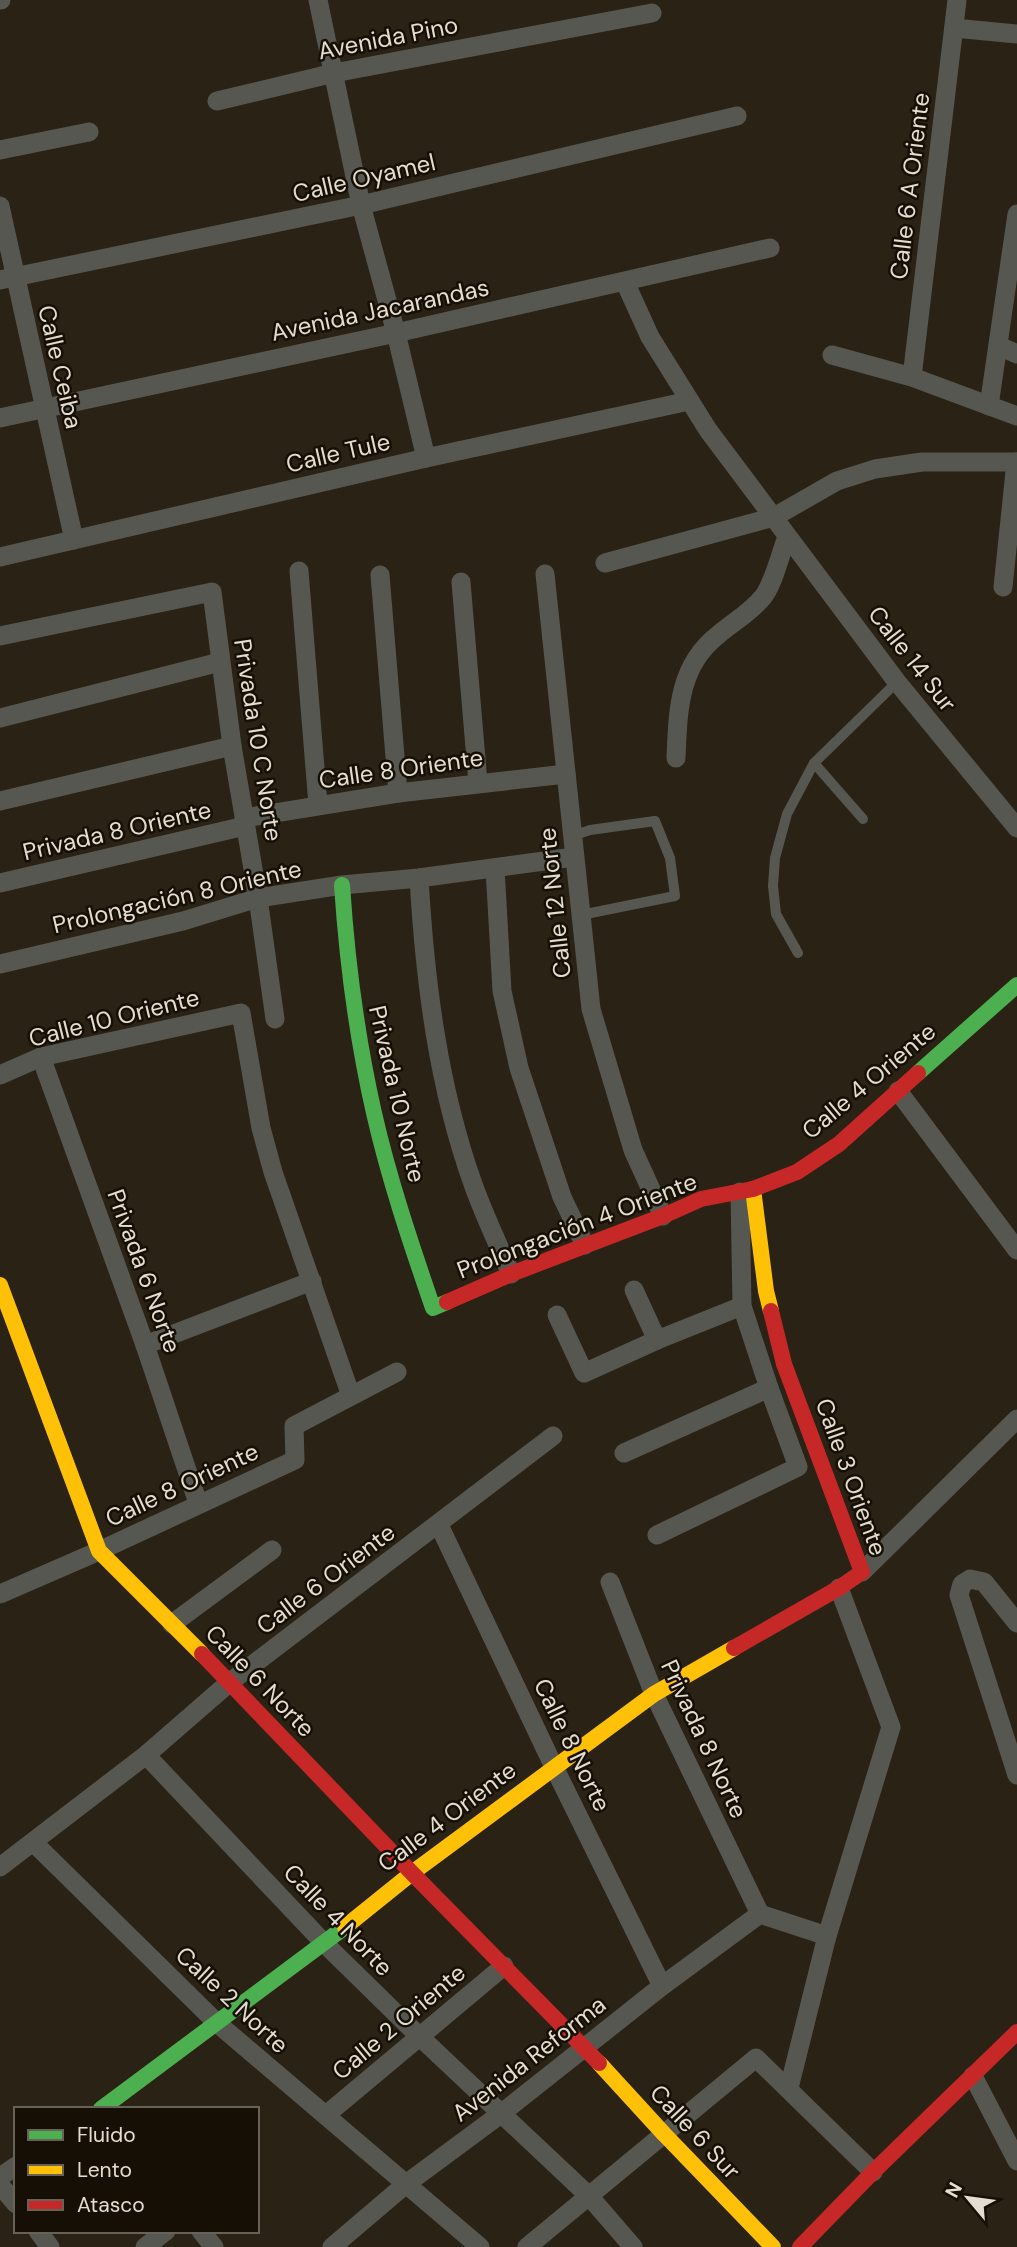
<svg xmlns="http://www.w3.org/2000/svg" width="1017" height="2247" font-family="'DM Sans',sans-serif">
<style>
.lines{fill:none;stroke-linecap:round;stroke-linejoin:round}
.lane{stroke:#575751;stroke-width:10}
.street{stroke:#575751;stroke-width:19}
.fast{stroke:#4caf50;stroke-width:16}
.slow{stroke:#ffc107;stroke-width:16}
.jam{stroke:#c62828;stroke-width:16}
.labels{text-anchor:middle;stroke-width:5;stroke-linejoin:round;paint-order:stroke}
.street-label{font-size:24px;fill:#e5ddcf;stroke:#150f06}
</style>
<rect width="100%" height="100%" fill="#2a2214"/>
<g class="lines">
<g class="lane">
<path d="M863 819 814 763 897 682"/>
<path d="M572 836 590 830 655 821 670 858 675 896 581 915"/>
<path d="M798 953 776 914 773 886 775 858 787 814 814 763"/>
</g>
<g class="street">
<path d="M0 0H1"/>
<path d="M318 0 361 205 396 333 426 458"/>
<path d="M954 28 1017 34"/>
<path d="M217 101 334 73 652 13"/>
<path d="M0 150 89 132"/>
<path d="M0 206 74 540"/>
<path d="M0 280 361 205 737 116"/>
<path d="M625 282 650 337 708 430 897 682 1017 828"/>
<path d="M999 346 1017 354"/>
<path d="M832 355 912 377 1017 416"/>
<path d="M912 377 957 0"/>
<path d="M989 406 1017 214"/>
<path d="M0 418 396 333 770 248"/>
<path d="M0 557 426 458 689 401"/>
<path d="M605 563 774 517 837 481 875 469 922 462H1017"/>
<path d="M299 571 318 805"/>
<path d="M545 574 591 1009 633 1150 663 1216"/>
<path d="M380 575 398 793"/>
<path d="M461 582 478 783"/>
<path d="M1003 587 1016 462"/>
<path d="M0 636 212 592 232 746 258 898 275 1019"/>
<path d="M0 718 220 662"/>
<path d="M676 758C678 712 678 666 718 635 733 622 750 613 763 597 774 583 780 554 787 537"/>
<path d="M0 801 232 746"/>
<path d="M244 818 398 793 566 774"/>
<path d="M495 868 502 991 519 1068 562 1197 585 1245"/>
<path d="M419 878C425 982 438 1086 473 1184 484 1215 498 1244 511 1274"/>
<path d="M0 883 245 826"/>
<path d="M0 964 183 921 258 898 342 885 419 878 574 857"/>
<path d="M41 1057 145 1345 198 1503"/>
<path d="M0 1075 41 1057 241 1013 261 1128 273 1172 351 1396"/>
<path d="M898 1091 1017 1250"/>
<path d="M634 1290 657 1340"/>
<path d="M557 1315 584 1373 657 1340 742 1306"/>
<path d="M145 1345 312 1281"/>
<path d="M624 1453 769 1388"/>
<path d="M439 1525 554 1767 662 1986"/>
<path d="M657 1535 798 1467 769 1388 742 1306 740 1192"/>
<path d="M862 1572 1017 1419"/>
<path d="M610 1582 654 1694 760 1914"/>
<path d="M0 1594 99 1551 295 1460 294 1426 397 1372"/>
<path d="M1017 1623 984 1582 970 1579 962 1584 959 1595 1017 1775"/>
<path d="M172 1624 272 1550"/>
<path d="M146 1755 324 1943 420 2037 589 2196 633 2247"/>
<path d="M34 1843 217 2023 480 2247"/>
<path d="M0 1867 146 1755 230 1682 553 1436"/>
<path d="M760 1914 827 1936"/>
<path d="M973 2076 1017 2161"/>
<path d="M789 2088 827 1936 891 1727 839 1588"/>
<path d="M326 2115 504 1966"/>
<path d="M0 2177 16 2166"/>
<path d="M0 2185 16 2204"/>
<path d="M38 2231 50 2247"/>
<path d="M201 2231 214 2247"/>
<path d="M145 2247 166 2231"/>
<path d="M332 2247 406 2184 502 2113 662 1986 760 1914"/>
<path d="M527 2247 756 2058 873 2172"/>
</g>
<g class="fast">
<path d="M342 885C347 962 357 1038 374 1113 389 1179 411 1244 433 1308L447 1302"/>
<path d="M918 1073 1017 985"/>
<path d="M101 2109 345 1927"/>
</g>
<g class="slow">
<path d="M753 1189 766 1291 771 1311"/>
<path d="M0 1285 99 1551 202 1654"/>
<path d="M345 1927 412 1873 654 1694 734 1648"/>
<path d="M599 2063 664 2134 773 2247"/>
</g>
<g class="jam">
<path d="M447 1302 511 1274 663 1216 701 1199 753 1189 797 1172 839 1144 918 1073"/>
<path d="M734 1648 839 1588 862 1572 784 1364 771 1311"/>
<path d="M202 1654 412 1873 599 2063"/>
<path d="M800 2247 873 2172 1017 2032"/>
</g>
</g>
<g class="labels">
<g class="street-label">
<text transform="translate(388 38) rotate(-11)" y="8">Avenida Pino</text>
<text transform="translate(364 178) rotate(-13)" y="8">Calle Oyamel</text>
<text transform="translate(910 186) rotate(-83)" y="8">Calle 6 A Oriente</text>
<text transform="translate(380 310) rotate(-12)" y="8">Avenida Jacarandas</text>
<text transform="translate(60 367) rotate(77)" y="8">Calle Ceiba</text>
<text transform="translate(338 453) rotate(-13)" y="8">Calle Tule</text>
<text transform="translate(912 659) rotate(52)" y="8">Calle 14 Sur</text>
<text transform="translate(258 740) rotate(81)" y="8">Privada 10 C Norte</text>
<text transform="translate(401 769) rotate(-8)" y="8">Calle 8 Oriente</text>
<text transform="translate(117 831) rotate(-13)" y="8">Privada 8 Oriente</text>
<text transform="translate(177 897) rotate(-13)" y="8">Prolongación 8 Oriente</text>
<text transform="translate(555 903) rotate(-96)" y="8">Calle 12 Norte</text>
<text transform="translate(114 1018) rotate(-14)" y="8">Calle 10 Oriente</text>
<text transform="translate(869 1081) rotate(-40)" y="8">Calle 4 Oriente</text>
<text transform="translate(397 1094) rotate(77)" y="8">Privada 10 Norte</text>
<text transform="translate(577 1226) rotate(-21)" y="8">Prolongación 4 Oriente</text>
<text transform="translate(144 1271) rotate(70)" y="8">Privada 6 Norte</text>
<text transform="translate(851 1477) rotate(70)" y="8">Calle 3 Oriente</text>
<text transform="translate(182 1485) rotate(-25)" y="8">Calle 8 Oriente</text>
<text transform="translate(326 1579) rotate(-37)" y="8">Calle 6 Oriente</text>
<text transform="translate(260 1681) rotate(46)" y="8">Calle 6 Norte</text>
<text transform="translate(704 1739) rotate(65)" y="8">Privada 8 Norte</text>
<text transform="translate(572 1745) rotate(64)" y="8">Calle 8 Norte</text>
<text transform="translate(447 1817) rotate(-37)" y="8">Calle 4 Oriente</text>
<text transform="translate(338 1920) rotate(46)" y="8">Calle 4 Norte</text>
<text transform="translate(232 2000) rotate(43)" y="8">Calle 2 Norte</text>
<text transform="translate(399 2022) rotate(-40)" y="8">Calle 2 Oriente</text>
<text transform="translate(529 2059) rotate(-38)" y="8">Avenida Reforma</text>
<text transform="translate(695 2132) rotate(47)" y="8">Calle 6 Sur</text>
</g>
</g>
<rect x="14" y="2107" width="245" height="126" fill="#150f06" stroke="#686156" stroke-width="2"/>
<rect x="28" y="2130" width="35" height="10" fill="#4caf50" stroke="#686156" stroke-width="2"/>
<text x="77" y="2142" font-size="21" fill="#e5ddcf">Fluido</text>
<rect x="28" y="2165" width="35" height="10" fill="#ffc107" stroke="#686156" stroke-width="2"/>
<text x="77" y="2177" font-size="21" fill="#e5ddcf">Lento</text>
<rect x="28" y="2200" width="35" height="10" fill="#c62828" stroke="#686156" stroke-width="2"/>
<text x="77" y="2212" font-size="21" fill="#e5ddcf">Atasco</text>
<g transform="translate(968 2198) rotate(299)" stroke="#150f06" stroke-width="5" paint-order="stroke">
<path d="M0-5L12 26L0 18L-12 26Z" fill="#e5ddcf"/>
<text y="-10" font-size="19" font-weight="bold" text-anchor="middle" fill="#e5ddcf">N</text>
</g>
</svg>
